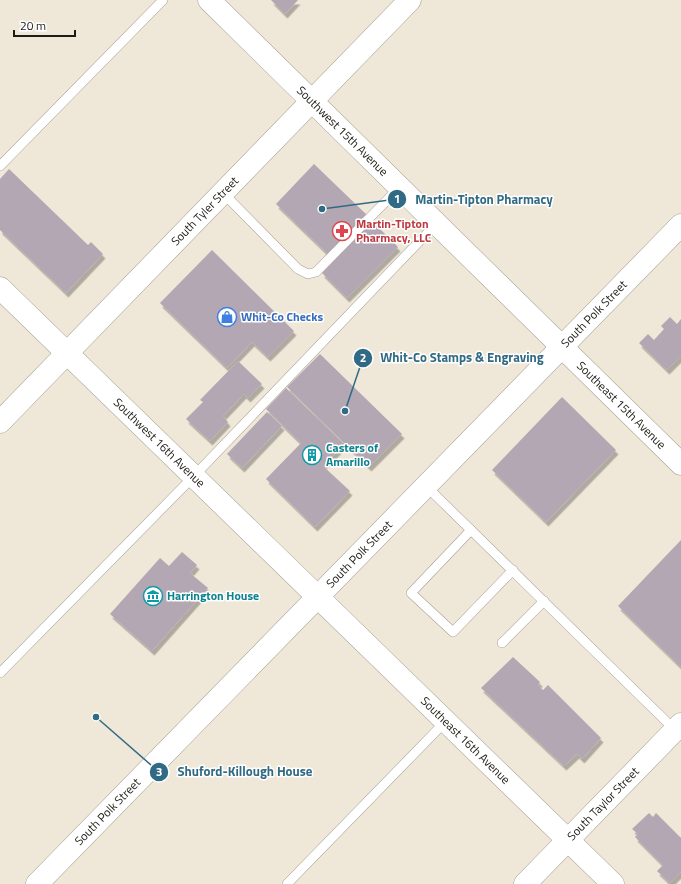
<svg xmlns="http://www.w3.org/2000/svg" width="681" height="884" font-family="'Titillium Web',sans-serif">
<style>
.building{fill:#b2a7b2;filter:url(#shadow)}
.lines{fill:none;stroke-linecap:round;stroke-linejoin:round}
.service-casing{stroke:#a59f91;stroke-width:10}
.tertiary-casing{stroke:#a59f91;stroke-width:23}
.secondary-casing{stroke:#a59f91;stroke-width:23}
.service{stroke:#fff;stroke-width:9}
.tertiary{stroke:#fff;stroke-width:22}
.secondary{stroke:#fff;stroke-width:22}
.labels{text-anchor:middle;stroke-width:3;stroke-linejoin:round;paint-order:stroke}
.street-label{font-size:12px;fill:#1d1b16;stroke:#fff}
.health-label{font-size:12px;font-weight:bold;fill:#be3a42;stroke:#fff;text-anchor:start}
.shop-label{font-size:12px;font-weight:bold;fill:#366cbe;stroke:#fff;text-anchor:start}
.culture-label{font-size:12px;font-weight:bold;fill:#0d838f;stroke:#fff;text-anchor:start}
.leader{fill:none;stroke:#316a84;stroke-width:1.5}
.callout-dot{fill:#316a84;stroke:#fff;stroke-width:1.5}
.mark-label{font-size:12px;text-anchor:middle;font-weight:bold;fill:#fff}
.callout-label{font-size:13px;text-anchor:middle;font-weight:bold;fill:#316a84;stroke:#fff;stroke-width:3;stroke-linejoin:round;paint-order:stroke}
</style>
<defs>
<filter id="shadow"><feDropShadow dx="2.5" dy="4.5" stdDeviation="0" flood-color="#0004"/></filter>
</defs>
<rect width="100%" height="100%" fill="#efe8d9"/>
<g class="building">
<path d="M271 0H298L285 14Z"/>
<path d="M314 164 367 215 329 255 276 204Z"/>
<path d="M9 169 88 245 91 242 103 254 66 293 0 230V179Z"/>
<path d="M372 221 398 247 347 298 322 273Z"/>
<path d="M212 250 294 331 268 357 252 342 227 368 160 303Z"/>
<path d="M670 317 677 324 681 319V356L667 370 639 343 648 334 654 340 664 329 661 326Z"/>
<path d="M320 354 402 434 369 467 287 387Z"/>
<path d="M238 361 262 384 248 398 244 394 223 416 228 422 210 441 186 419 203 402 200 400Z"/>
<path d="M286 388 344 444 323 466 350 491 315 527 266 479 301 443 266 409Z"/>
<path d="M562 397 616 450 546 522 492 470Z"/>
<path d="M267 412 282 426 242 468 227 454Z"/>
<path d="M681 540V667L618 606Z"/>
<path d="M182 552 197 565 190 573 208 588 152 651 110 614 160 558 169 566Z"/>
<path d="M513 657 540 682 538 685 543 690 548 685 601 738 582 759 577 754 564 766 481 688Z"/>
<path d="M649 813 653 817 656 813 681 838V872L670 883 657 871 663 865 635 837 638 834 632 829Z"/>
</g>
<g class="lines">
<defs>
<g id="service">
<path d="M0 166 163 0"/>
<path d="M223 193 298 269 308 274 316 272 400 187"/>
<path d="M426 486 675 730"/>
<path d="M471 530 411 593 453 632 513 570"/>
<path d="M502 643 544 601"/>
<path d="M0 673 194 476 436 224"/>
<path d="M287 884 445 722"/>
</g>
<g id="tertiary">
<path id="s1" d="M0 288 613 884"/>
<path id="s2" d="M37 884 681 225"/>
</g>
<g id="secondary">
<path id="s3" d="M209 0 681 464"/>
<path id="s4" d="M0 422 410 0"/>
<path id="s5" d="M525 884 681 724"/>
</g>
</defs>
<use href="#service" class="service-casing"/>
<use href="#tertiary" class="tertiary-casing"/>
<use href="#secondary" class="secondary-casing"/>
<use href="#service" class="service"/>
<use href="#tertiary" class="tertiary"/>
<use href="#secondary" class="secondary"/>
</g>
<defs>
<symbol id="pharmacy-ring" viewBox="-11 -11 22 22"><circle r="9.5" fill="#fff" stroke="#e0444e" stroke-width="1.5"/><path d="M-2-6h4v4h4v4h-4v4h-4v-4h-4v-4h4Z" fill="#e0444e"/></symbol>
<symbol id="shop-ring" viewBox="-11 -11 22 22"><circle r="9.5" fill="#fff" stroke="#3f7fe0" stroke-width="1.5"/><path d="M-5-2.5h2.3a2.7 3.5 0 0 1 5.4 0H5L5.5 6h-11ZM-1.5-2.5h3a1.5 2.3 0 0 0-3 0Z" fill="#3f7fe0"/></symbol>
<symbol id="building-ring" viewBox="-11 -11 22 22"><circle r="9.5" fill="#fff" stroke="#0f9aa8" stroke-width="1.5"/><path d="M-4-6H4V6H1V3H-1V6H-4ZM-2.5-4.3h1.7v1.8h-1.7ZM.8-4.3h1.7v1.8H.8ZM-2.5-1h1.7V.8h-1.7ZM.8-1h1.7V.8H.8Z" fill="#0f9aa8"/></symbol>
<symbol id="museum-ring" viewBox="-11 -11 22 22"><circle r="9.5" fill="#fff" stroke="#0f9aa8" stroke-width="1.5"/><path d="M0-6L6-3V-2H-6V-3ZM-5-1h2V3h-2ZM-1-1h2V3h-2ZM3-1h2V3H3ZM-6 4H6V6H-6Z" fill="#0f9aa8"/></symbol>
</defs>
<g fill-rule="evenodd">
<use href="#pharmacy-ring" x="331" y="220" width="22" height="22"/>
<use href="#shop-ring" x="216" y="306" width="22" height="22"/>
<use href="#building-ring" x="301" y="444" width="22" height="22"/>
<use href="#museum-ring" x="142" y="585" width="22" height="22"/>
</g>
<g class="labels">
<g class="street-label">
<text dy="4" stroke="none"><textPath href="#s3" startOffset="187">Southwest 15th Avenue</textPath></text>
<text dy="4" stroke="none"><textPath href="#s4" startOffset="294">South Tyler Street</textPath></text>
<text dy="4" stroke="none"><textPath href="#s2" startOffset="797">South Polk Street</textPath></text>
<text dy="4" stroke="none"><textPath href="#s3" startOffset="578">Southeast 15th Avenue</textPath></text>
<text dy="4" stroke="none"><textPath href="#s1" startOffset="222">Southwest 16th Avenue</textPath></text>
<text dy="4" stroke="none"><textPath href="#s2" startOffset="461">South Polk Street</textPath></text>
<text dy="4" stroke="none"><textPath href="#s1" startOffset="649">Southeast 16th Avenue</textPath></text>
<text dy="4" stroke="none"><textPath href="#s5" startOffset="112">South Taylor Street</textPath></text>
<text dy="4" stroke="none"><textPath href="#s2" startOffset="101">South Polk Street</textPath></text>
</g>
<g class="health-label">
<text x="356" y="228">Martin-Tipton<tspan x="356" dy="14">Pharmacy, LLC</tspan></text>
</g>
<g class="shop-label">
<text x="241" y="321">Whit-Co Checks</text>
</g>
<g class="culture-label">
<text x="326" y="452">Casters of<tspan x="326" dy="14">Amarillo</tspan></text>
<text x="167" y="600">Harrington House</text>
</g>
</g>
<path class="leader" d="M322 209L397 199M345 411L363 358M96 717L159 772"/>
<g class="callout-dot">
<circle cx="322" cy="209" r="4"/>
<circle cx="345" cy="411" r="4"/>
<circle cx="96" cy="717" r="4"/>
<circle cx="397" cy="199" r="10"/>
<circle cx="363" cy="358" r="10"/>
<circle cx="159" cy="772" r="10"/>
</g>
<g class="mark-label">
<text x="397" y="203">1</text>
<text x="363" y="362">2</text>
<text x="159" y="776">3</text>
</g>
<g class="callout-label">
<text x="484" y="204">Martin-Tipton Pharmacy</text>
<text x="462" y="362">Whit-Co Stamps &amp; Engraving</text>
<text x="245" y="776">Shuford-Killough House</text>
</g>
<path d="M14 30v6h61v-6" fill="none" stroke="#1d1b16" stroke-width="2"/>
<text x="20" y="30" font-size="12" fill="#1d1b16" stroke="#ffffff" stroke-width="3" paint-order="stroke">20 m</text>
</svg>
